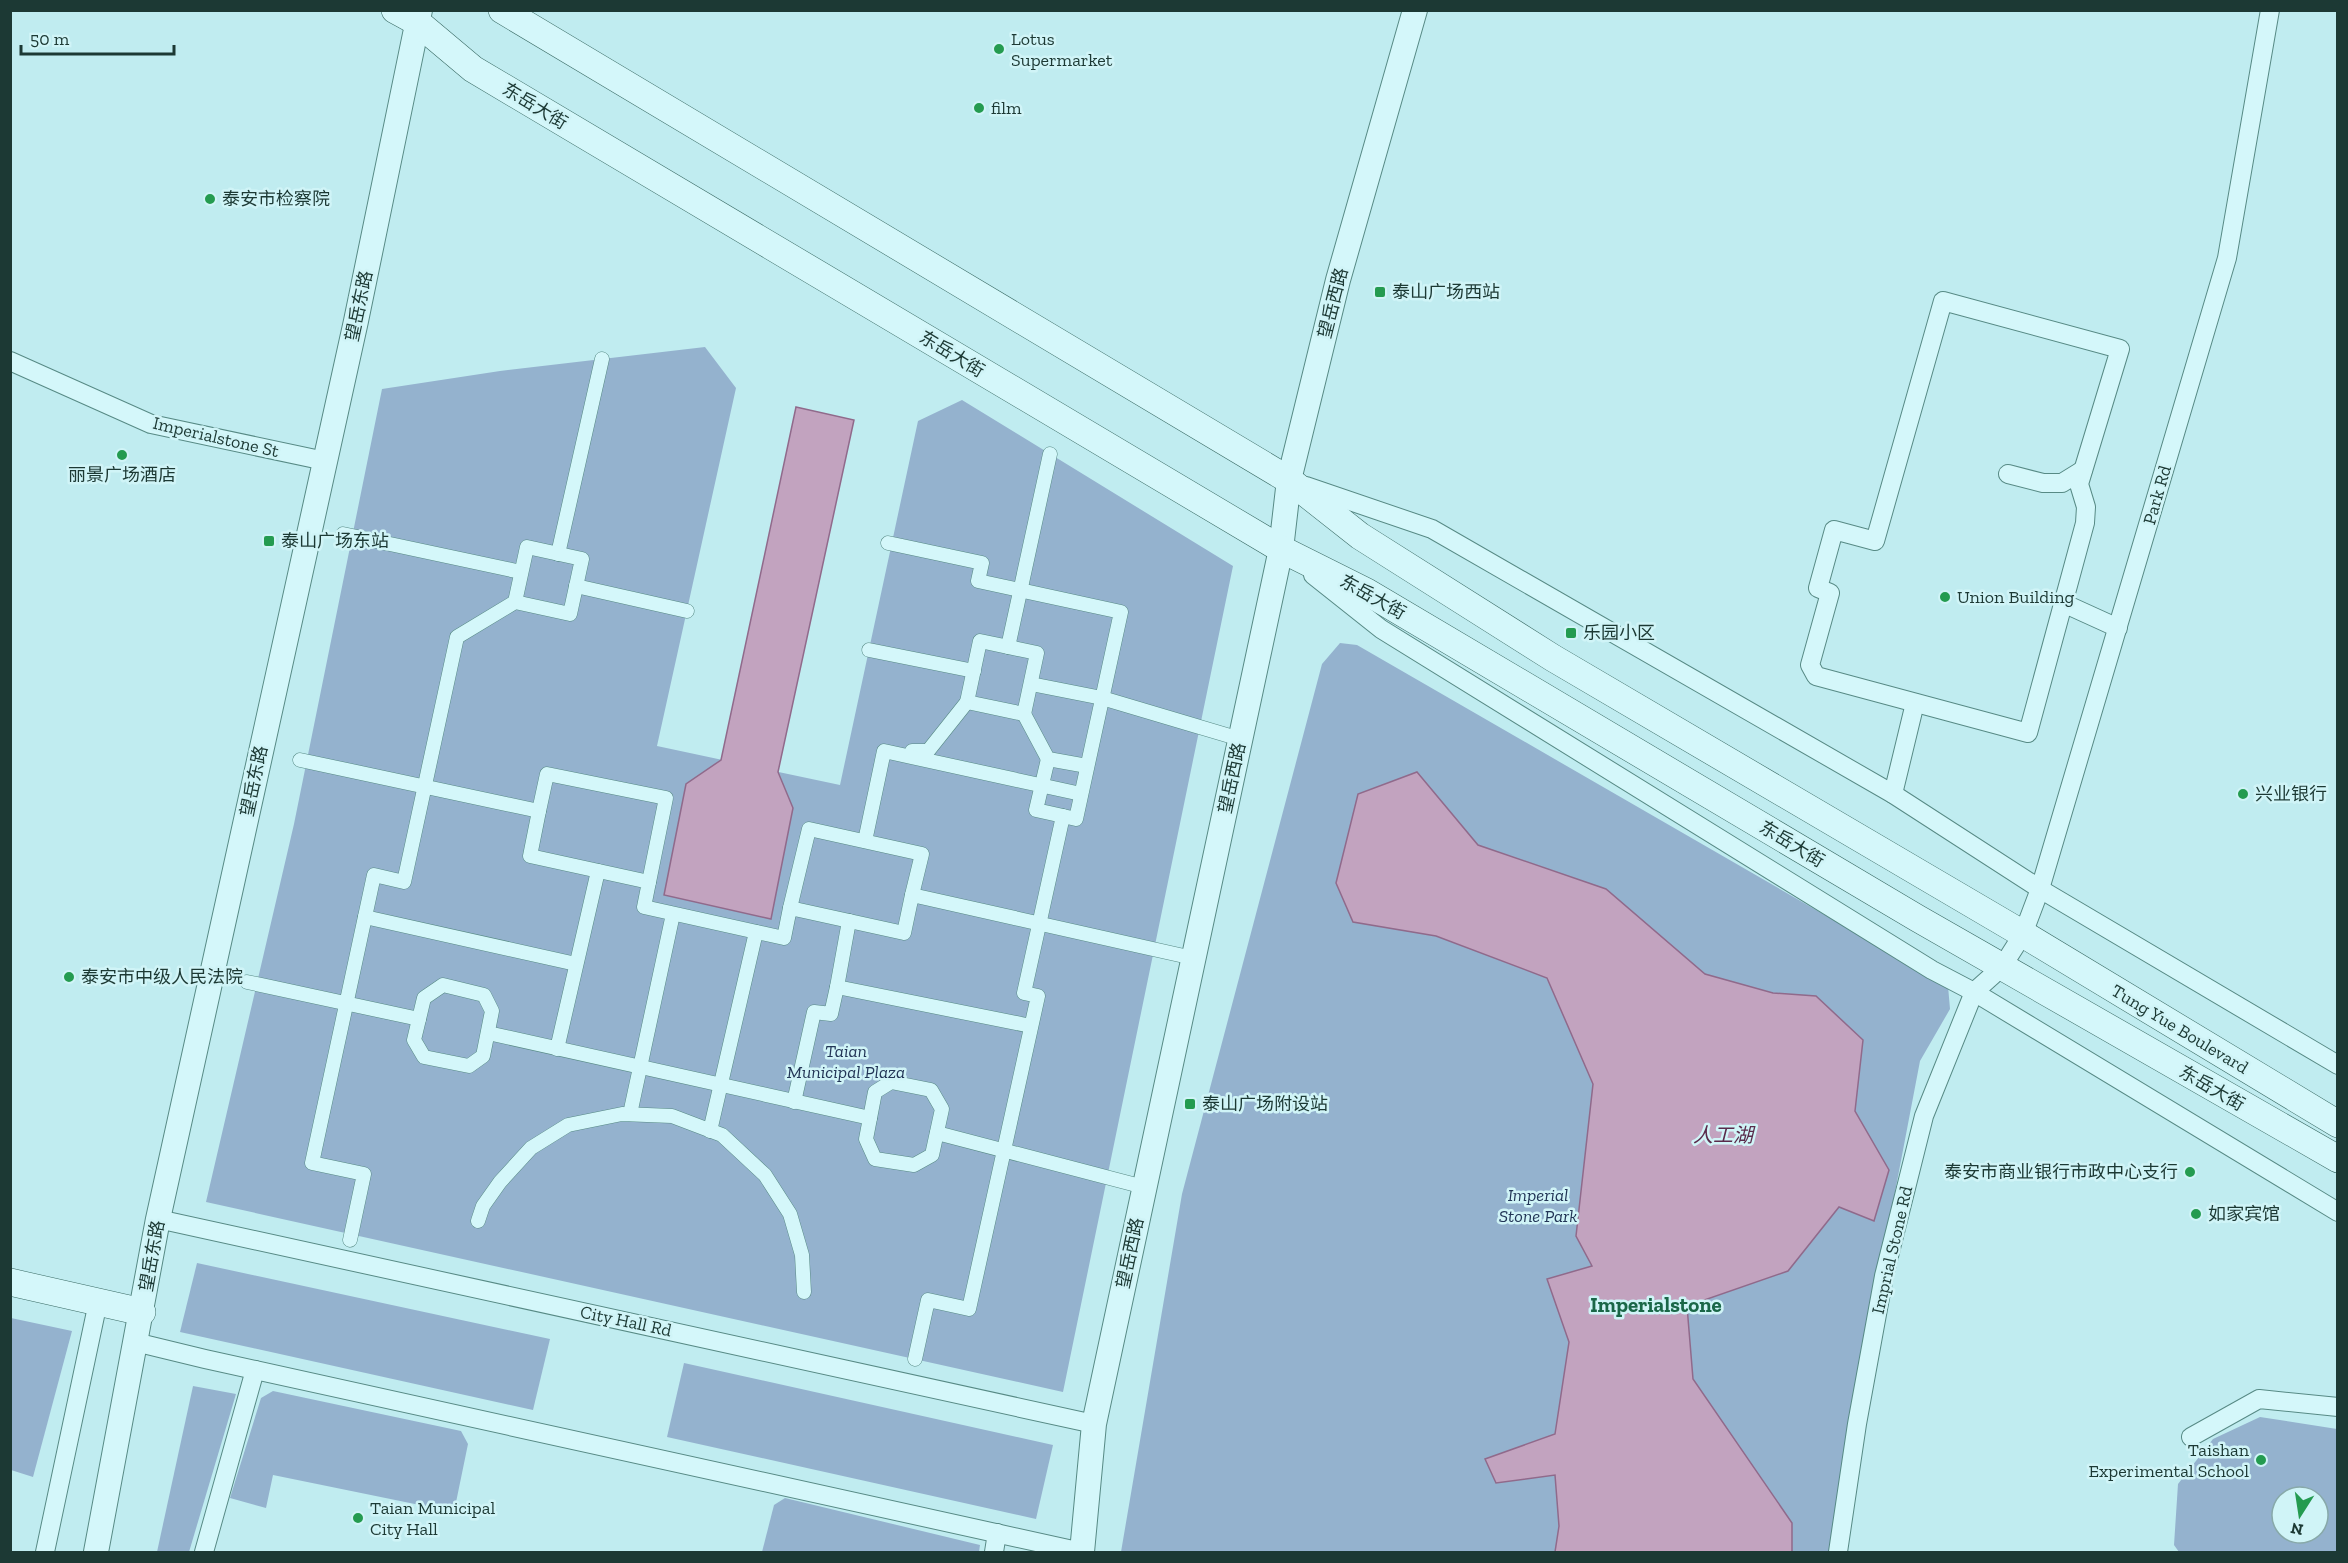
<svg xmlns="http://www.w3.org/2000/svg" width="2348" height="1563" font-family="'Zilla Slab','Noto Sans SC',serif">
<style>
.green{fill:#94b2ce;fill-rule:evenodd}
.water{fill:#c2a3bf;stroke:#906a8b;stroke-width:1.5}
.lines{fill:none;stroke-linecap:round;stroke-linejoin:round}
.pedestrian-casing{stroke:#578a85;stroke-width:15}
.minor-casing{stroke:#578a85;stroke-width:20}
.tertiary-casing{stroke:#578a85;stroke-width:26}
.secondary-casing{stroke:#3a6b65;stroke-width:28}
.pedestrian{stroke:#d4f7fa;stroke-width:14}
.minor{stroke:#d4f7fa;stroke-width:18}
.tertiary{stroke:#d4f7fa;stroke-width:24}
.secondary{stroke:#d4f7fa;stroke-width:27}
.poi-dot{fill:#249b50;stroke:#d0f4f7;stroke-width:2}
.labels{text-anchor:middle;stroke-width:5;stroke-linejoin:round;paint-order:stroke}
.poi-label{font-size:18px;fill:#1c3934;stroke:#d0f4f7;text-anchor:start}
.street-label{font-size:18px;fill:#1c3934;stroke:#d0f4f7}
.park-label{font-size:18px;font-style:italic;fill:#223556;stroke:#d0f4f7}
.water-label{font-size:20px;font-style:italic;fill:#592b4b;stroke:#d0f4f7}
.quarter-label{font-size:21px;font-weight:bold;fill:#1a6747;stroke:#d0f4f7}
</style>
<rect width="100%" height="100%" fill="#c0ecf0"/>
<g class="green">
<path d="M705 347 736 388 657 746 840 785 918 421 962 400 1233 566 1063 1392 206 1202 294 824 382 389 500 371Z"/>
<path d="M1340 643 1357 645 1948 986 1950 1009 1920 1061 1862 1365 1835 1552H1121L1182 1194 1322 664Z"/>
<path d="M197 1263 550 1339 533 1410 180 1332Z"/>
<path d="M11 1318 72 1331 33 1477 11 1470Z"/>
<path d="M684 1363 1053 1445 1036 1519 667 1437Z"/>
<path d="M193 1386 236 1394 189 1552H157Z"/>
<path d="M273 1391 461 1431 468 1444 454 1512 273 1475 266 1508 230 1498 261 1398Z"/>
<path d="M2260 1417 2337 1429V1552H2179L2174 1545 2178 1484 2213 1439ZM2282 1497H2318V1533H2282Z"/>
<path d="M785 1498 980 1545 979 1552H762L774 1505Z"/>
</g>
<g class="water">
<path d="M796 407 854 420 778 772 793 808 771 919 664 895 686 784 721 760Z"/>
<path d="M1417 772 1478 845 1606 889 1705 974 1773 993 1816 996 1863 1040 1855 1111 1889 1170 1874 1221 1839 1207 1788 1271 1687 1306 1693 1379 1792 1523V1552H1555L1559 1526 1555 1475 1496 1483 1485 1459 1555 1434 1569 1342 1547 1279 1592 1266 1576 1236 1593 1084 1547 978 1436 936 1353 922 1336 883 1358 794Z"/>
</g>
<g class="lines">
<defs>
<g id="pedestrian">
<path d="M343 534 521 572"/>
<path d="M888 543 982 563 978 581 1121 612 1076 819 1063 816 1024 993 1038 996 969 1309 928 1300 915 1359"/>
<path d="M558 554 602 359"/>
<path d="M576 586 687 611"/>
<path d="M980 641 1037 653 1024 714 967 702Z"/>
<path d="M1008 647 1050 454"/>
<path d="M869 650 974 671"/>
<path d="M1031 684 1102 698 1240 739"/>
<path d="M1024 714 1048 759 1087 766"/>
<path d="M912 751H928L967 702"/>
<path d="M1048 759 1036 810 1063 816"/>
<path d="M300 760 539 811 530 856 649 882 644 907 784 938 790 908 904 933 912 895 1193 958"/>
<path d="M539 811 547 774 666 798 649 882"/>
<path d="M865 841 884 751 1081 794"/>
<path d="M790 908 809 829 922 854 912 895"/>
<path d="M365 917 576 964"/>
<path d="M849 921 837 987 1031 1026"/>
<path d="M247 982 419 1019"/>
<path d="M443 985 484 995 492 1011 483 1056 469 1066 424 1057 414 1040 424 998Z"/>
<path d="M488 1033 870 1118"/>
<path d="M557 1049 598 871"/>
<path d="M891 1082 931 1090 942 1109 932 1155 914 1165 875 1159 866 1139 875 1092Z"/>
<path d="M794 1102 814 1012 831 1014 837 987"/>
<path d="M630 1114 673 914"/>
<path d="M710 1131 756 932"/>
<path d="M937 1133 1144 1187"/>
<path d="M478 1221 483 1206 500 1182 531 1148 568 1125 622 1114 672 1116 722 1135 765 1175 790 1214 802 1255 804 1292"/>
<path d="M350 1240 364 1174 312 1163 374 875 404 882 457 637 515 602 570 614 582 559 527 547 515 602"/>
</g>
<g id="minor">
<path d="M1943 301 2120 349 2079 484 2086 507 2085 523 2028 733 1816 676 1810 665 1830 593 1818 588 1834 530 1875 541Z"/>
<path d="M10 361 151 424 325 461"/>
<path d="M2008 474 2043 483H2062L2083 470"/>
<path d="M1306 486 1432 529 1893 794 2040 889 2338 1065"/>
<path d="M1313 575 1381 629 1932 970 1974 992 2338 1212"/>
<path d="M2063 603 2118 628"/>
<path d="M1893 794 1915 703"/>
<path d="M158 1219 1094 1424"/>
<path d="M135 1342 205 1359 1082 1552"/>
<path d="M2191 1437 2259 1399 2338 1407"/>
<path d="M45 1552 98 1302"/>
<path d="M204 1552 255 1370"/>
<path d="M994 1552 997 1533"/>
<path d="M1838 1552 1857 1424 1884 1276 1924 1116 1974 992 2002 967 2023 934 2040 889 2227 258 2270 10"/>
</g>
<g id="tertiary">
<path d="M96 1552 158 1219 356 321 420 10"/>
<path d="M1082 1552 1094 1424 1281 549 1289 480 1338 280 1415 10"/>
</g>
<g id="secondary">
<path d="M395 10 417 22 473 69 1281 549 1367 592 1917 918 2338 1159"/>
<path d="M502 10 1289 480 1360 536 1553 658 2023 934 2338 1124"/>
<path d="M10 1282 142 1312"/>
</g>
</defs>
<use href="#pedestrian" class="pedestrian-casing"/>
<use href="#minor" class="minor-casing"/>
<use href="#tertiary" class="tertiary-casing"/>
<use href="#secondary" class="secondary-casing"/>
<use href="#pedestrian" class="pedestrian"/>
<use href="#minor" class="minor"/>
<use href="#tertiary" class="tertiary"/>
<use href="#secondary" class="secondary"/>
</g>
<g class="poi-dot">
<circle cx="999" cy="49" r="6"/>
<circle cx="979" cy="108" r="6"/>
<circle cx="210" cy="199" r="6"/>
<rect x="1374" y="286" width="12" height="12" rx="3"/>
<circle cx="122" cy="455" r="6"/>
<rect x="263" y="535" width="12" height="12" rx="3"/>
<circle cx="1945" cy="597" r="6"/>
<rect x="1565" y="627" width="12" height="12" rx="3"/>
<circle cx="2243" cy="794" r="6"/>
<circle cx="69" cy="977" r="6"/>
<rect x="1184" y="1098" width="12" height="12" rx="3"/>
<circle cx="2190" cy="1172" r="6"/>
<circle cx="2196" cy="1214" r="6"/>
<circle cx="2261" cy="1460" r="6"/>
<circle cx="358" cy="1518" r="6"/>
</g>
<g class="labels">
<g class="poi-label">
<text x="1011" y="45">Lotus<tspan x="1011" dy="21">Supermarket</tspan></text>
<text x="991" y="114">film</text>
<text x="222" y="205">泰安市检察院</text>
<text x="1392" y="298">泰山广场西站</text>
<text x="122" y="481" text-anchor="middle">丽景广场酒店</text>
<text x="281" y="547">泰山广场东站</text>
<text x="1957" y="603">Union Building</text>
<text x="1583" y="639">乐园小区</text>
<text x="2255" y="800">兴业银行</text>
<text x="81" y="983">泰安市中级人民法院</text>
<text x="1202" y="1110">泰山广场附设站</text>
<text x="2178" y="1178" text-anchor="end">泰安市商业银行市政中心支行</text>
<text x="2208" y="1220">如家宾馆</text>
<text x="2249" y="1456" text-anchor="end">Taishan<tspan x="2249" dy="21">Experimental School</tspan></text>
<text x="370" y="1514">Taian Municipal<tspan x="370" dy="21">City Hall</tspan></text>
</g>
<g class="street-label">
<text transform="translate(535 106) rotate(31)" y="6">东岳大街</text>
<text transform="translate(1333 303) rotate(-76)" y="6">望岳西路</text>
<text transform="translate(359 306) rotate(-78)" y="6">望岳东路</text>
<text transform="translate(952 354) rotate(31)" y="6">东岳大街</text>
<text transform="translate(216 437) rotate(13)" y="6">Imperialstone St</text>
<text transform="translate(2157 495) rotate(-74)" y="6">Park Rd</text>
<text transform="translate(1373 597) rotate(29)" y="6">东岳大街</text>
<text transform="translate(1232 778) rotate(-78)" y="6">望岳西路</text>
<text transform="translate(254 781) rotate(-78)" y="6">望岳东路</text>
<text transform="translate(1792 844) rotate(31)" y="6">东岳大街</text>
<text transform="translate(2180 1029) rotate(31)" y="6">Tung Yue Boulevard</text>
<text transform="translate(2212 1088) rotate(30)" y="6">东岳大街</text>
<text transform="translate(1892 1250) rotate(-77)" y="6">Imprial Stone Rd</text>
<text transform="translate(1130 1253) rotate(-78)" y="6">望岳西路</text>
<text transform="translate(152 1256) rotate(-80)" y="6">望岳东路</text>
<text transform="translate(626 1321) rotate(12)" y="6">City Hall Rd</text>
</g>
<g class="park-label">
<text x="846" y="1057">Taian<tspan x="846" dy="21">Municipal Plaza</tspan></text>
<text x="1538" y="1201">Imperial<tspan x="1538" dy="21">Stone Park</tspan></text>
</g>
<g class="water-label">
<text x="1723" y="1142">人工湖</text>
</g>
<g class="quarter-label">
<text x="1656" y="1312">Imperialstone</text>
</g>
</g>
<rect width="2348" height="1563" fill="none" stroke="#1c3934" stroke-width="24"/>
<g transform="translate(2300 1515) rotate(192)"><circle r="28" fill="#d0f4f7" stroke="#88a9a9" stroke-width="1.5"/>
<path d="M0-4.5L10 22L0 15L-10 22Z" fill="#249b50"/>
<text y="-9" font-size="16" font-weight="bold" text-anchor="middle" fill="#1c3934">N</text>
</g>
<path d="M21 45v9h153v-9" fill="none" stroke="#1c3934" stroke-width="3"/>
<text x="30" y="45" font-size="18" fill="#1c3934" stroke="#d0f4f7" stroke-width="4.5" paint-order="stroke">50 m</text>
</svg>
